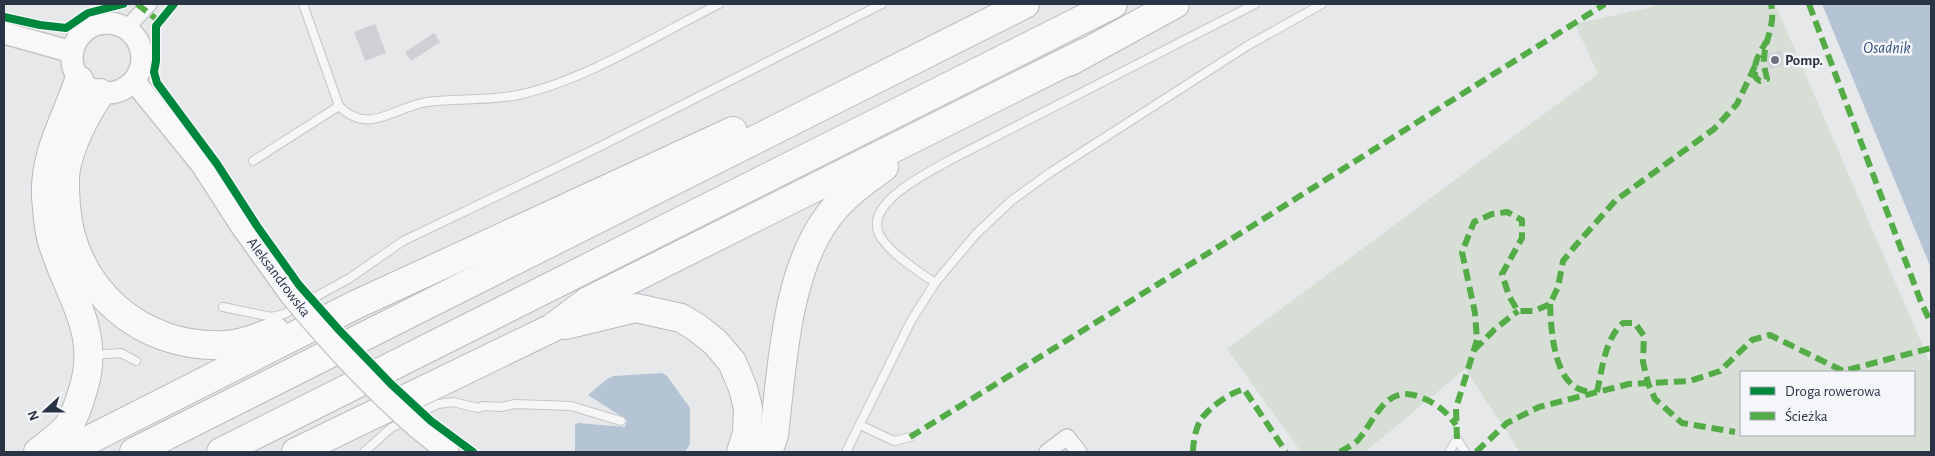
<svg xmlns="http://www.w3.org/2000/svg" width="1935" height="456" font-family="'Alegreya Sans',sans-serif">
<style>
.green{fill:#d6ded6;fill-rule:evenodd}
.water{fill:#b4c4d5}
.building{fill:#ced0d3}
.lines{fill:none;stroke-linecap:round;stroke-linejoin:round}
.lane-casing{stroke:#c4c6c8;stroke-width:10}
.street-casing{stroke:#c4c6c8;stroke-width:18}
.secondary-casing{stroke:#c4c6c8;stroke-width:24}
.highway-casing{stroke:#b8bbbf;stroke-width:30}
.lane{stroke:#f5f6f7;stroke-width:8}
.street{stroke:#f5f6f7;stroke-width:15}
.secondary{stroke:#f8f8f8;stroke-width:21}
.highway{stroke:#f8f8f8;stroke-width:28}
.secondary-bridge-casing{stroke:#c4c6c8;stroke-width:24;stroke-linecap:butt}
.secondary-bridge{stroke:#f8f8f8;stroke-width:21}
.quiet{stroke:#54ac47;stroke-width:6;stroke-dasharray:12 6;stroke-linecap:butt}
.cycleway-casing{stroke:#f4f6f9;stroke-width:11}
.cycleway{stroke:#00873e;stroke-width:8}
.poi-dot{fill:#6c737f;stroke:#f4f6f9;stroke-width:2}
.labels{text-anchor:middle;stroke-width:5;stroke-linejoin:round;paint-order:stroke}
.poi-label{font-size:15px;font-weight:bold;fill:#2b3445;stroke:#f4f6f9;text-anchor:start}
.street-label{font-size:15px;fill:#2b3445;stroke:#f4f6f9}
.water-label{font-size:16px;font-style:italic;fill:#34527a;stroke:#f4f6f9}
</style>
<rect width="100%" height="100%" fill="#e6e8ea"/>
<path class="green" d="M1665 4H1775L1931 365V452H1520L1465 369 1365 452H1301L1227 349 1598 74 1575 24ZM1741 372H1914V435H1741Z"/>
<g class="water">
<path d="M1822 4H1931V268Z"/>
<path d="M662 373 667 376 690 408V444L685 452H575V425L578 423 625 427 627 420 588 395 607 379 614 376Z"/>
</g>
<g class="building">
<path d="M375 24 386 53 365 61 354 32Z"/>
<path d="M434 33 440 42 411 61 405 52Z"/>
<path d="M1781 50 1784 65 1769 69 1766 55Z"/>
</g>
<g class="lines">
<defs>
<g id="lane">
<path d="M303 4 339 106C369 136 394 107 427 102 457 98 488 101 518 95 586 80 657 35 719 4"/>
<path d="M253 161 339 106"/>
<path d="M935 283C917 270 895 257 882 239 858 206 926 174 948 161L1255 4"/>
<path d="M223 307 272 317 284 314 350 278 403 241 595 149 882 4"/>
<path d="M93 355 121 353 136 361"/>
<path d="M860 425 894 441 910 437"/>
<path d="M364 452 391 428 438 404 453 402 478 408 483 406 501 407 515 404 571 406 621 421"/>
<path d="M846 452 911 321 935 283 976 234 1011 201 1051 172 1247 46 1322 4"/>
<path d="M1449 452 1457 439 1465 452"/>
</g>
<g id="street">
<path d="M127 28 149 4"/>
<path d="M1047 452 1067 437 1079 452"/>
</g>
<g id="secondary">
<circle cx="107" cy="58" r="35"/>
<path d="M4 33 72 52"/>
<path d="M134 81 202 165 242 227 290 294"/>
<path d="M418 428 448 452"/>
</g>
<g id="highway">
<path d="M1069 62 1175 4"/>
<path d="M100 93C85 116 72 140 66 168 64 180 65 193 66 206 72 289 141 349 224 345 242 344 259 337 275 331"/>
<path d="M566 325 636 308 681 318 696 327 715 342 732 362 743 388 748 408 747 433 741 452"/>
<path d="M38 452C48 444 61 435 69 425 75 415 79 404 82 393 103 332 68 296 52 241 48 227 47 211 46 196 44 154 66 119 79 80"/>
<path d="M59 452 77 446 355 305 733 131"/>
<path d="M134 452 1025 4"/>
<path d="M221 452 1113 4"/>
<path d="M296 452 552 328 588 301 1084 53"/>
<path d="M768 452 774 435C782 367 786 274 827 218 842 197 863 182 884 167"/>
</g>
</defs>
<use href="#lane" class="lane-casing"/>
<use href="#street" class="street-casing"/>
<use href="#secondary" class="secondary-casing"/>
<use href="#highway" class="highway-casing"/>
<use href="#lane" class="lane"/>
<use href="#street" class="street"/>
<use href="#secondary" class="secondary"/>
<use href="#highway" class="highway"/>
<defs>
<path id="secondary-bridge" d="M290 294C330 343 371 387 418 428"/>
</defs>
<use href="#secondary-bridge" class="secondary-bridge-casing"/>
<use href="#secondary-bridge" class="secondary-bridge"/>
<g class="quiet">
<path d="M137 4 159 21"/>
<path d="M1809 4 1921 302 1931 323"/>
<path d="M1768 39C1761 50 1751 65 1756 78L1760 81 1767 79C1766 73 1763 65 1764 59 1765 38 1776 25 1771 4"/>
<path d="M1550 304C1551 327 1553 375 1577 388 1581 390 1587 392 1592 393"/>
<path d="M1474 350 1495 329 1518 311"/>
<path d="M1597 392C1602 370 1605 338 1623 323H1635L1644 336 1643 362 1648 383 1655 399 1682 423 1735 432"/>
<path d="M910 437 1249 228 1605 4"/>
<path d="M1457 439 1456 408 1477 340 1475 313 1462 252 1474 222 1492 214 1507 212 1522 220V238L1502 274 1509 296 1518 311H1534L1550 304 1558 287 1563 261 1576 245 1616 200 1714 129 1737 104 1755 66"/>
<path d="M1193 452C1193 442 1196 426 1202 418 1211 406 1230 393 1244 389L1286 452"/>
<path d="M1340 452C1346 448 1355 444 1359 439 1376 418 1386 384 1420 397 1436 403 1446 411 1456 425"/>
<path d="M1476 452 1507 423 1539 407 1629 384 1690 381 1720 371 1752 340 1770 335 1843 371 1931 348"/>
</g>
<defs>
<g id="cycleway">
<path d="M174 4 156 26V61L154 72 157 83 217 164 257 226 299 285 339 330 391 384 431 421 473 452"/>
<path d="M4 17 40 25 66 28 88 13 123 4"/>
</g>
</defs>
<use href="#cycleway" class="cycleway-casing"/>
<use href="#cycleway" class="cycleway"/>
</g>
<circle class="poi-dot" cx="1775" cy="60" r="5"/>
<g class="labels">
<g class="poi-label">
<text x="1785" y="65">Pomp.</text>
</g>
<g class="street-label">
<text transform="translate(279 277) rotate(53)" y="5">Aleksandrowska</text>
</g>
<g class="water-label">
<text x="1887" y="53">Osadnik</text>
</g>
</g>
<rect width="1935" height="456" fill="none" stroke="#2b3445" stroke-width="10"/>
<rect x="1740" y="371" width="175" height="65" fill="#f4f6f9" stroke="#a4a8b1"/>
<rect x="1750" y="387" width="25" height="8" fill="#00873e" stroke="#a4a8b1"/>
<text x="1785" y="396" font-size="15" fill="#2b3445">Droga rowerowa</text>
<rect x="1750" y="412" width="25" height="8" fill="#54ac47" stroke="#a4a8b1"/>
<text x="1785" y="421" font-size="15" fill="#2b3445">Ścieżka</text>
<g transform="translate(45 411) rotate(249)" stroke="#f4f6f9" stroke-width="4" paint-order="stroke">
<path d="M0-4L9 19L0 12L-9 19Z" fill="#2b3445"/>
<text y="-8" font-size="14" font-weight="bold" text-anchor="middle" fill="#2b3445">N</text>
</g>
</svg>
